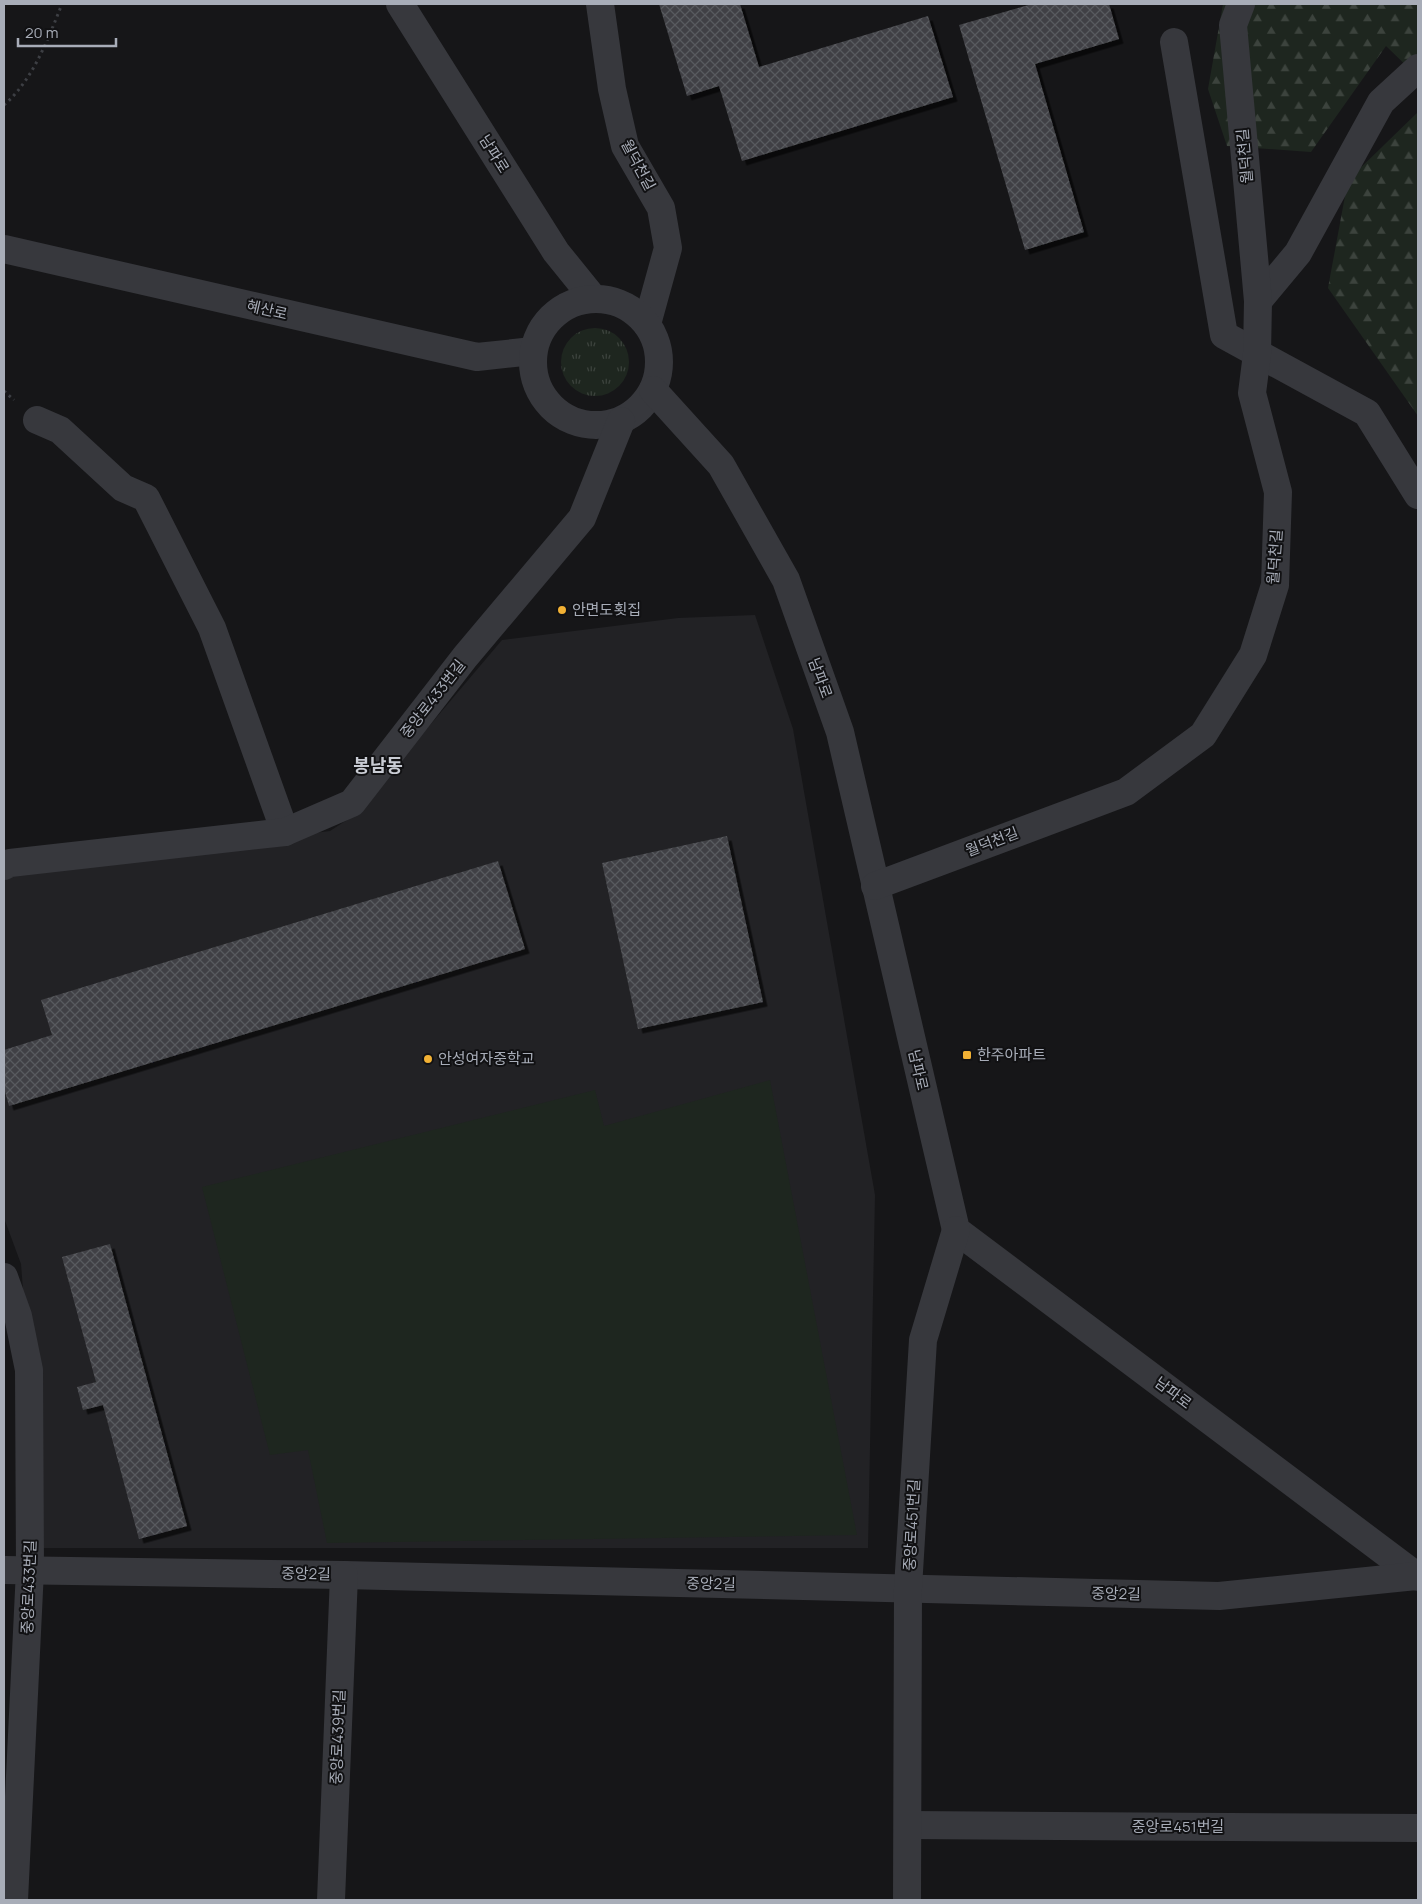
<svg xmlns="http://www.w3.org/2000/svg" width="1422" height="1904" font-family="Manrope,'Noto Sans KR',sans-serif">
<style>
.built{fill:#222225}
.grass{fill:url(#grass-tufts)}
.forest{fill:url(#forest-firs)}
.pitch{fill:#1e261f}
.building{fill:url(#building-cross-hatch);filter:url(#shadow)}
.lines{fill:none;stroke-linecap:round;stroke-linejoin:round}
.path{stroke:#3d3f44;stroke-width:3;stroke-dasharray:2.5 4;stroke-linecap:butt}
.minor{stroke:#37383d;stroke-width:28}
.poi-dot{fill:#f2b134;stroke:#111113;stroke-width:2}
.labels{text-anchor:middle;stroke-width:4;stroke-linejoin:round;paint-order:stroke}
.street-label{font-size:15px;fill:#a8adb8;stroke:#111113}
.poi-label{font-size:15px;fill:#a8adb8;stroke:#111113;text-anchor:start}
.quarter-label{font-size:18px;font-weight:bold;fill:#c9ccd4;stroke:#111113}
</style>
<defs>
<pattern id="grass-tufts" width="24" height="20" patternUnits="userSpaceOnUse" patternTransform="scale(1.25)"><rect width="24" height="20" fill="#1e261f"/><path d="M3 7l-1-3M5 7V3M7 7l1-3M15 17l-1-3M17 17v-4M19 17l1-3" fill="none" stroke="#3c433d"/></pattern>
<pattern id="forest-firs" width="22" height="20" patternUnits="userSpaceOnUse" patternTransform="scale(1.25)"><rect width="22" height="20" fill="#1e261f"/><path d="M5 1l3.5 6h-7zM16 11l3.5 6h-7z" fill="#3c433d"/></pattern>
<pattern id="building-cross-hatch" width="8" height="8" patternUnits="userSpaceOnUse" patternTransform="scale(1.25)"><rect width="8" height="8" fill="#404145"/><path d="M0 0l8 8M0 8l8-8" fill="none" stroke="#595a5e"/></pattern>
<filter id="shadow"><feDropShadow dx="4.5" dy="4.5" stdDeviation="0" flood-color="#0009"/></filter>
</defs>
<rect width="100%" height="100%" fill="#161618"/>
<path class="built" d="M755 615 793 729 875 1195 868 1548H43L21 1264 4 1218V881L15 870 330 831 353 816 502 640 678 618Z"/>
<circle class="grass" cx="595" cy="362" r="34"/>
<g class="forest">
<path d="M1223 4H1418V77L1386 46 1311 152 1227 146 1208 89Z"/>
<path d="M1418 112V416L1328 288 1348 180Z"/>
</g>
<path class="pitch" d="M770 1080 857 1535 327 1543 308 1450 270 1455 202 1187 595 1090 604 1126Z"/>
<g class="building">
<path d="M659 4H740L759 67 928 16 953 97 742 161 719 86 687 96Z"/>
<path d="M1032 4H1109L1119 39 1035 64 1084 232 1025 250 959 25Z"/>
<path d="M727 836 763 1002 638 1029 602 863Z"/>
<path d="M498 861 525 949 9 1106 4 1088V1050L52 1035 41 1000Z"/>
<path d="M110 1244 187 1526 139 1539 103 1405 83 1410 77 1387 96 1382 62 1257Z"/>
</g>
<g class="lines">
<g class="path">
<path d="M4 105C33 80 48 39 62 4"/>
<path d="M4 391 14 400"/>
</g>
<g class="minor">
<path d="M400 4 556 252 594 299"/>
<path d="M600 4 612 89 625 146 661 208 668 248 647 324"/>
<path d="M1174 42 1224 335 1367 413 1418 495"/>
<path d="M4 249 477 357 533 351"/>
<circle cx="596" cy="362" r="63"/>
<path d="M1258 301 1298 253 1381 102 1418 68"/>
<path d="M653 390 721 465 786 580 840 732 956 1230 1418 1577"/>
<path d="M37 420 60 430 123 488 146 498 212 628 285 832"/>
<path d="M4 866 10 863 285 832 352 803 465 657 582 518 621 421"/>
<path d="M875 886 1126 792 1203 735 1253 655 1275 585 1278 492 1252 393 1257 354 1258 301 1233 25 1241 4"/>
<path d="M4 1277 18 1316 29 1370 30 1570 14 1900"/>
<path d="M4 1570 344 1575 1219 1596 1416 1576"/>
<path d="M908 1825 1418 1828"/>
<path d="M331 1900 344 1575"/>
<path d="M907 1900 908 1588 923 1340 956 1230"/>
</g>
</g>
<g class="poi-dot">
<circle cx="562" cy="610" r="5"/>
<rect x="962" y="1050" width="10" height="10" rx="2.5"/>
<circle cx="428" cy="1059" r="5"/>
</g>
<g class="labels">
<g class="street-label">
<text transform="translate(494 154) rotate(58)" y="5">남파로</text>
<text transform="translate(1245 156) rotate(-95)" y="5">월덕천길</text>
<text transform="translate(638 165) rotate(62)" y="5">월덕천길</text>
<text transform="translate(267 310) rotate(13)" y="5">혜산로</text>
<text transform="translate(1275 557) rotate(-86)" y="5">월덕천길</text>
<text transform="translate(820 678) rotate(70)" y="5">남파로</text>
<text transform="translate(433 699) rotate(-52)" y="5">중앙로433번길</text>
<text transform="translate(992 842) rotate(-21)" y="5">월덕천길</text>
<text transform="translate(918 1070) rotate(77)" y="5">남파로</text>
<text transform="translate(1173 1393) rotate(37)" y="5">남파로</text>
<text transform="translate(912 1525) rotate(-87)" y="5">중앙로451번길</text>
<text transform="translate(306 1574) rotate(1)" y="5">중앙2길</text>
<text transform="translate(711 1584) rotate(1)" y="5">중앙2길</text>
<text transform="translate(29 1587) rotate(-88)" y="5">중앙로433번길</text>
<text transform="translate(1116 1594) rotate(1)" y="5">중앙2길</text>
<text transform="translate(338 1737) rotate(-88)" y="5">중앙로439번길</text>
<text x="1178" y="1832">중앙로451번길</text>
</g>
<g class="poi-label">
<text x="572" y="615">안면도횟집</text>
<text x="977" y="1060">한주아파트</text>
<text x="438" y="1064">안성여자중학교</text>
</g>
<g class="quarter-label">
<text x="378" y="772">봉남동</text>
</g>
</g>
<rect width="1422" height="1904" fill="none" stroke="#a8adb8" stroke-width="10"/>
<path d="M18 38v8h98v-8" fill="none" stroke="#a8adb8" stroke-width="2.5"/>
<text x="25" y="38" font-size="15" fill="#a8adb8" stroke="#111113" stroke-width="4" paint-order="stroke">20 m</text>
</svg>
